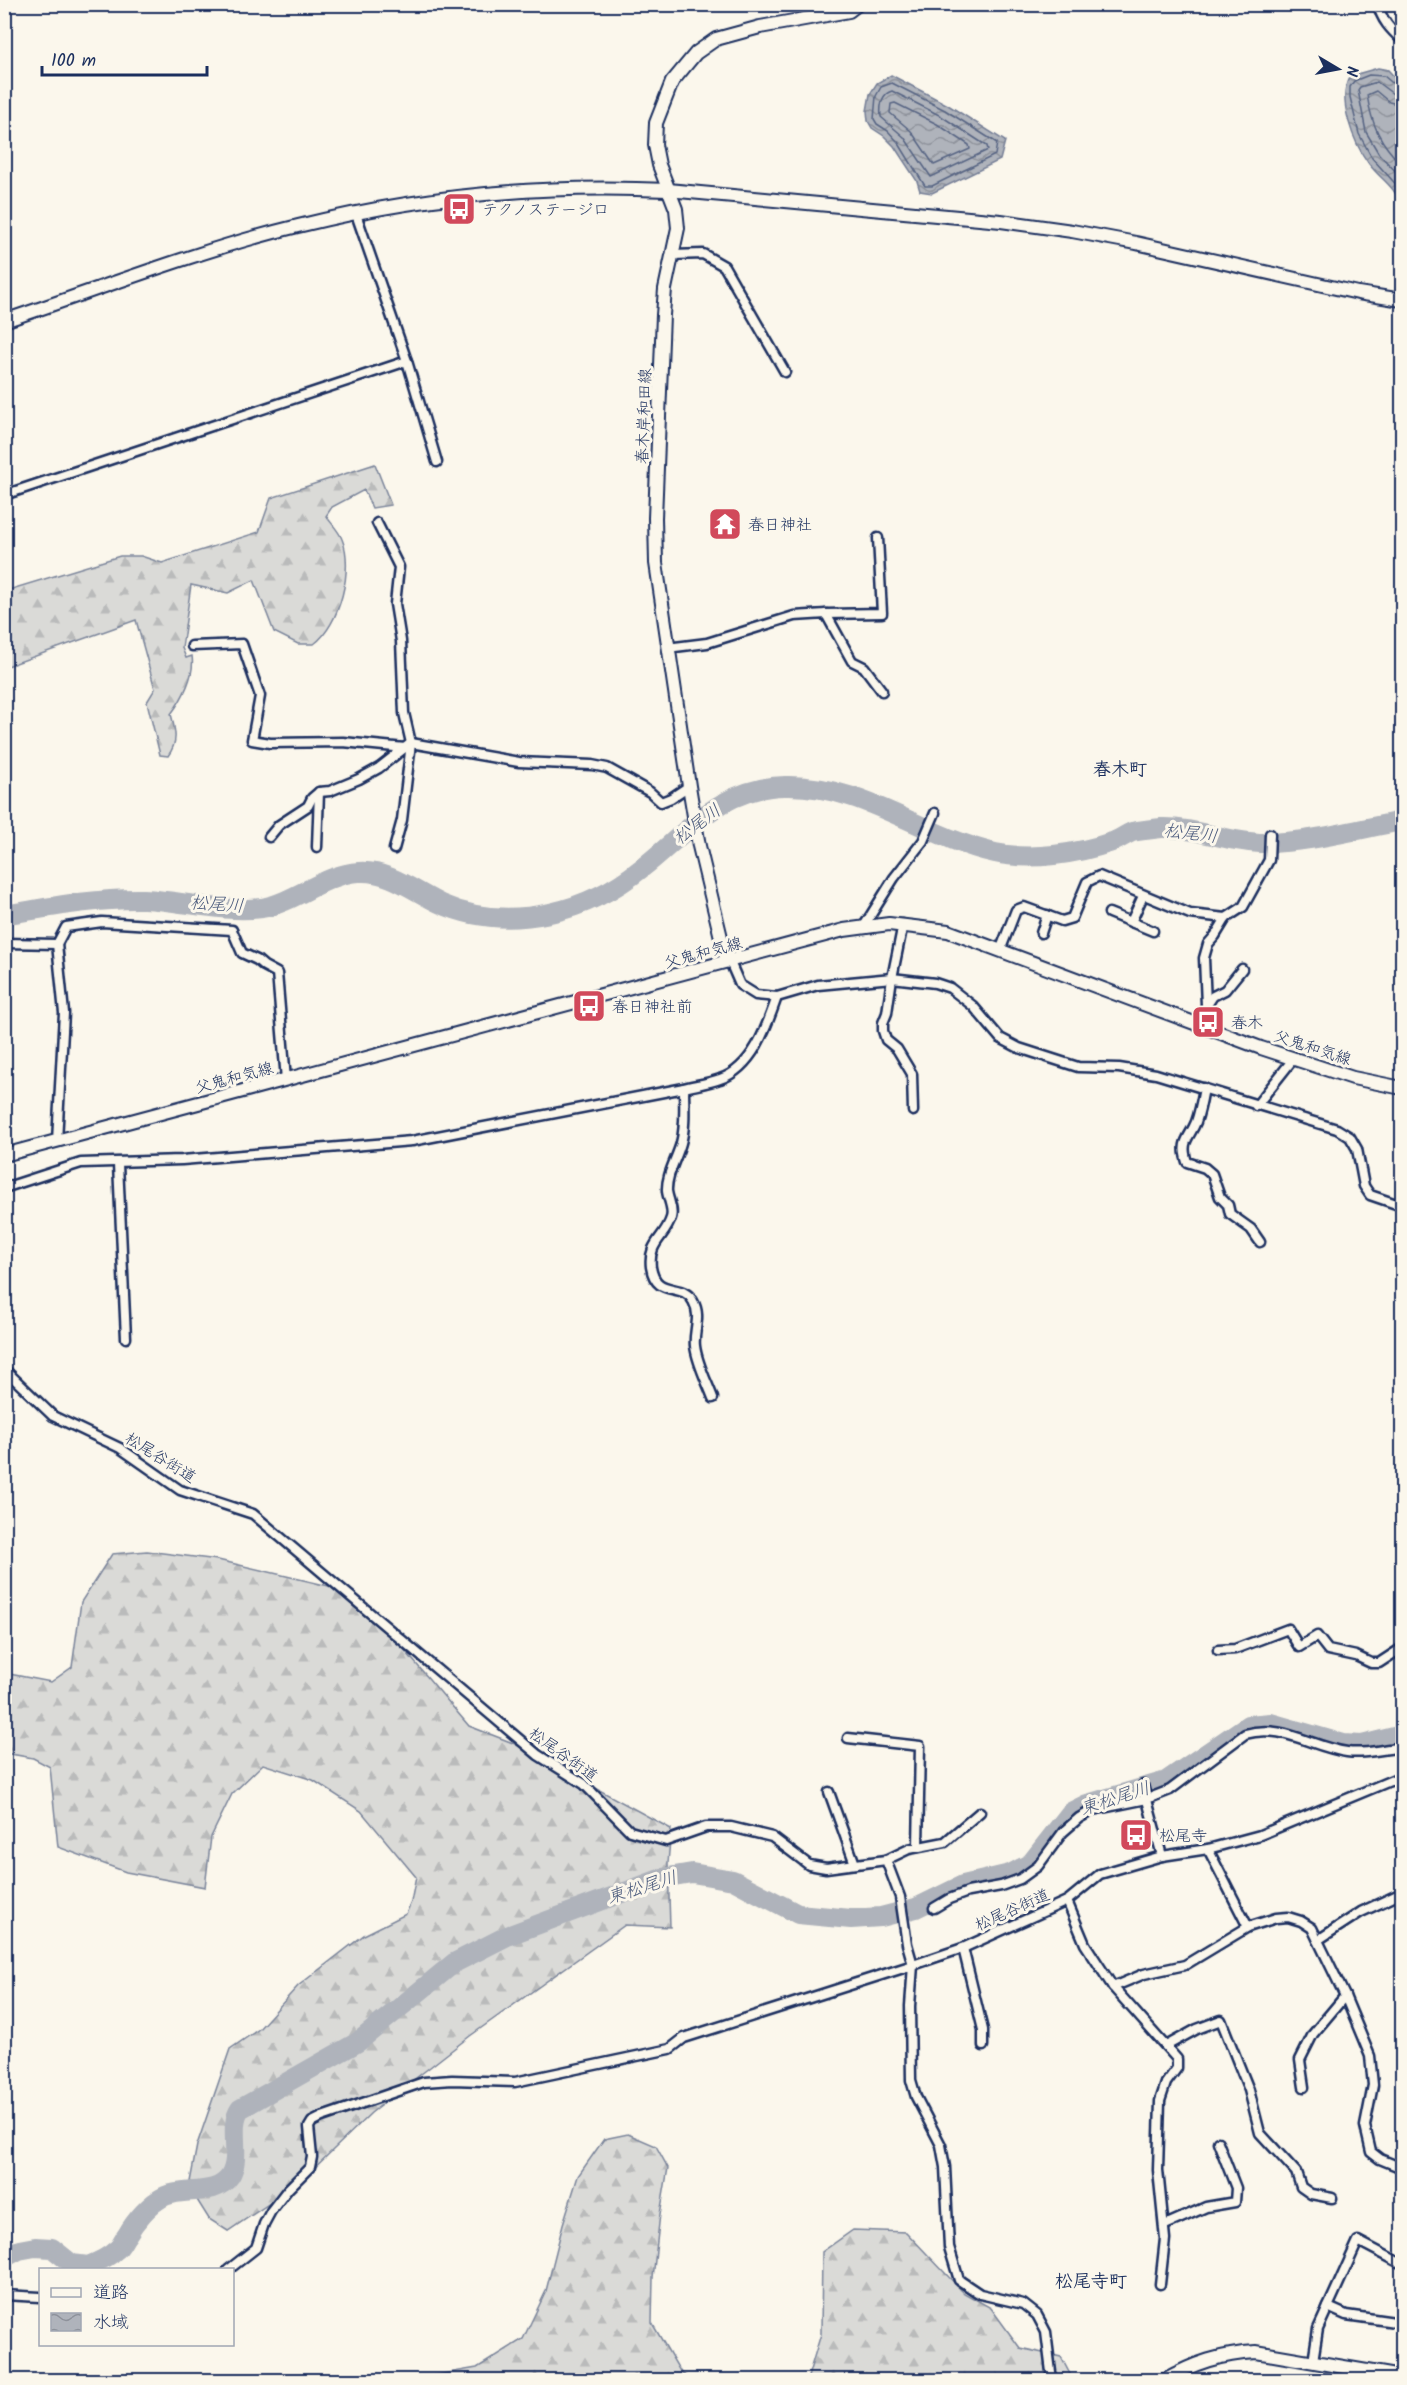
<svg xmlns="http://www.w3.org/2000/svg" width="1407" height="2385" font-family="Kalam,'Klee One',sans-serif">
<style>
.forest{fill:url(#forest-firs);stroke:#7a849a;stroke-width:1.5}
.water{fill:url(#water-waves);stroke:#747e96;stroke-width:1.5}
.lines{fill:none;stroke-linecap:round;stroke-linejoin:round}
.shore{stroke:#566483;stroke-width:1.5}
.river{stroke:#afb3bb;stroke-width:20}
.street-casing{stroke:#1b2f5e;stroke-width:13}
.secondary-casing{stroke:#1b2f5e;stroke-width:16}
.street{stroke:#fbf7ec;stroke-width:8}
.secondary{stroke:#fbf7ec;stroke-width:12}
.labels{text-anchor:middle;stroke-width:6;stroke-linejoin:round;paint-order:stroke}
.poi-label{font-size:16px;fill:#1b2f5e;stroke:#fbf7ec;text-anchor:start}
.street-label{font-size:16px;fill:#1b2f5e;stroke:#fbf7ec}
.neighbourhood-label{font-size:18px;font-weight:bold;fill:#1b2f5e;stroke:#fbf7ec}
.water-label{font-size:18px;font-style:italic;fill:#47577a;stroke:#fbf7ec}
</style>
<defs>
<pattern id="forest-firs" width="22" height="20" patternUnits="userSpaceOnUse" patternTransform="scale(1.5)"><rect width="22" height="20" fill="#dadad7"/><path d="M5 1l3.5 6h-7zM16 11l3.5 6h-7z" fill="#babbbb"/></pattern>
<pattern id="water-waves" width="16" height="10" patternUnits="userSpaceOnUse" patternTransform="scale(1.5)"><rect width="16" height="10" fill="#afb3bb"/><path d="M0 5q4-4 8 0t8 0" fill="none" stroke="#8e929b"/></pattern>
</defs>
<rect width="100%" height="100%" fill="#fbf7ec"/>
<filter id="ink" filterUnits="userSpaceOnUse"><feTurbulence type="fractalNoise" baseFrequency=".0167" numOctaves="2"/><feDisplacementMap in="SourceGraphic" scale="12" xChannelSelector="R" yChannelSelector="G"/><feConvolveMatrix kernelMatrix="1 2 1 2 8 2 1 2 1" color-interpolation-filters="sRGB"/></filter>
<g filter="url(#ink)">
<g class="forest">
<path d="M375 464 391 505 372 508 364 490 332 507 326 516C331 523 339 531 342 539 354 568 340 625 314 644H298L274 632 254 580 228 593 191 585 182 648 186 658 192 656C195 675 183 698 171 714 175 730 179 741 168 756L160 755 147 702 155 689 136 620 5 667V591L120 556H141L162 563 259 532 271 498Z"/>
<path d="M147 1551 218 1560 333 1587 396 1640 469 1726 513 1743 671 1829 668 1863 670 1927 625 1925 470 2036 371 2113 297 2185 228 2231 209 2219 189 2187 197 2145 230 2049 259 2029 298 1986 364 1935 406 1914 411 1902 416 1877 361 1811 313 1780 263 1764 232 1794 211 1837 205 1887 126 1872 58 1847 50 1767 33 1758 5 1753 4 1673 51 1682 72 1667 81 1602 112 1554Z"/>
<path d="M628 2134 656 2146 668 2168 660 2214 653 2278 652 2323 681 2373 692 2380H408L477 2368 523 2339 546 2291 563 2224 578 2176 604 2139Z"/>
<path d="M853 2230 906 2232 964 2293 991 2308 1020 2348 1061 2357 1073 2380H807L821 2334 822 2252Z"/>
<path d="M218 2375 250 2380H178L181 2378Z"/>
</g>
<g class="water">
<path d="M1378 68 1388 70 1402 85V208C1394 184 1383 182 1369 164 1354 144 1336 99 1350 76Z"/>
<path d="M891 75 948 105 1005 141 1000 160 932 193 920 191 917 181 894 146 884 136 872 128 868 121 867 111 870 94 877 83Z"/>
</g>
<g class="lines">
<g class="shore">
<path d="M892 83 945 110 997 143 995 155 932 186H925L898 142 888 131 877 124 874 119 876 96 881 87Z"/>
<path d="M1402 89 1397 87 1384 76 1369 75 1354 81 1350 87V97L1359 134 1372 158 1402 191"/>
<path d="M892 91 941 116 987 146 988 150 931 177 904 137 881 117C880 107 881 94 892 91Z"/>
<path d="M1402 96 1393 94 1377 82 1360 87 1358 90 1366 132 1379 154 1402 178"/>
<path d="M895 103 937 124 969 145 970 149 934 165 911 131 890 113 891 104Z"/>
<path d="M1402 105 1389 102 1376 91 1367 95C1372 126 1380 143 1402 165"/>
</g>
<g class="river">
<path d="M4 915C51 907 97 898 144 899 183 901 224 913 262 908 296 902 324 874 359 872 389 870 415 892 441 904 475 919 513 921 550 913 583 906 615 890 642 868 688 832 721 787 785 786 863 784 923 837 995 853 1031 861 1077 854 1112 842 1119 840 1125 835 1132 832 1141 830 1152 829 1161 828 1196 827 1229 843 1264 843 1309 843 1358 829 1402 821"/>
<path d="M4 2258 19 2250 35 2247 52 2248 72 2264 88 2266C98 2262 109 2257 116 2250 121 2247 123 2240 127 2235 135 2221 150 2203 165 2196 185 2187 216 2197 230 2176 242 2156 228 2126 240 2109L358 2042 454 1963 507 1936 662 1878 692 1873 733 1880 798 1914 851 1919 881 1917 916 1908 963 1885 1010 1874 1031 1863 1071 1812 1087 1804 1166 1781 1248 1725 1271 1723 1344 1744 1362 1745 1402 1735"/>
</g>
<defs>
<g id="street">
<path d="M1378 4C1381 20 1391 30 1402 40"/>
<path d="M356 214 407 361 437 462"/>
<path d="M673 255 703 254 724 266 785 372"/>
<path d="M4 495 407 361"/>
<path d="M377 523 399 567 395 604 401 641 404 713 411 743 402 820 394 849"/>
<path d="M826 614 882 613 878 538"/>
<path d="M192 646 242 644 260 696 252 740 270 743 343 742 405 748"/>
<path d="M667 648 707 643 794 616 826 614 852 661 864 667 882 691"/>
<path d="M269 837 279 825 308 806 312 798 319 792 330 791 359 779 379 768 411 743 519 762 592 765 607 768 650 792 661 802 671 798 689 786"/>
<path d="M317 847 319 792"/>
<path d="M1109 913 1153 931"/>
<path d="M1131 922 1143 896"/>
<path d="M903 924 892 978 887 1013 883 1023V1031L886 1040 897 1049 912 1074 913 1111"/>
<path d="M864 926 894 878 923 841 935 813"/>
<path d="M1041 933 1047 915"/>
<path d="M4 943 57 944 66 927 102 922 232 930 242 953 257 960 264 966 277 973 286 1080"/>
<path d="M57 944 64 1013 57 1141"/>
<path d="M1000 951 1016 910 1024 907 1062 921 1072 918 1087 882 1099 876 1190 914 1226 918"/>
<path d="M730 962 740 985 756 995 777 997 818 985 892 978 935 983 950 988 973 1006 1000 1038 1019 1048 1078 1067 1119 1068 1156 1074 1337 1129 1350 1137 1357 1149 1364 1186 1370 1195 1402 1206"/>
<path d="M1207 1005 1213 996 1225 990 1242 969"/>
<path d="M1201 1024 1206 1005 1204 958 1208 944 1215 936 1226 918 1243 907 1269 860 1270 834"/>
<path d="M684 1088C684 1106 686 1125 681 1143 677 1158 666 1175 667 1191 668 1200 674 1209 671 1218 665 1238 648 1242 651 1267 656 1299 682 1281 693 1301 702 1316 693 1331 695 1346 697 1363 707 1382 713 1398"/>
<path d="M1204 1088C1202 1099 1200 1111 1196 1122 1189 1139 1180 1141 1187 1162L1205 1168 1212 1174 1220 1197 1228 1205 1230 1214 1251 1229 1260 1242"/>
<path d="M1256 1106 1294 1058"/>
<path d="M118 1164 126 1338"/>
<path d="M4 1188 81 1163 182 1160 412 1141 684 1088C696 1085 709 1083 720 1079 753 1068 767 1026 777 997"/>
<path d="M4 1369 53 1416 120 1448 180 1490 253 1514 538 1755 584 1784 630 1831 666 1841 706 1827H731L772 1837 809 1865 826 1868 886 1860 900 1897 907 1944 913 1965 963 1948 1067 1901 1100 1874 1162 1856 1208 1849 1260 1835 1402 1776"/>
<path d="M1218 1650 1235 1649 1288 1629 1299 1647 1317 1636 1328 1650 1356 1656 1371 1663H1379L1402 1648"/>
<path d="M848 1738 920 1746 918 1847"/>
<path d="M1143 1785 1162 1856"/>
<path d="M829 1792 855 1864"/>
<path d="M1208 1849 1248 1927"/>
<path d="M886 1860 909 1849 945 1842 980 1812"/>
<path d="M1067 1901 1085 1944 1113 1987 1144 1974 1185 1965 1248 1927 1276 1918 1288 1917 1301 1921 1312 1928 1345 1996 1370 2056 1373 2085 1365 2126 1371 2152 1380 2159 1402 2168"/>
<path d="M934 1908 949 1899 968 1892 1001 1886 1020 1879 1038 1866 1063 1832 1079 1818 1093 1810 1147 1799 1170 1790 1245 1734C1282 1723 1311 1747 1347 1752 1366 1755 1384 1748 1402 1748"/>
<path d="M1318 1940 1361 1912 1402 1893"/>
<path d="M963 1948 983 2030V2046"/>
<path d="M1113 1987 1177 2059V2068L1166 2083 1160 2101 1158 2170 1165 2239 1160 2284"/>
<path d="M1166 2046 1197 2029 1221 2020 1249 2090 1260 2133 1296 2172 1301 2187 1311 2194 1332 2198"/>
<path d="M1304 2087 1300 2060 1313 2034 1345 1996"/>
<path d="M1165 2225 1206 2207 1235 2202 1236 2188 1218 2142"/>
<path d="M228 2270 256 2248 264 2224 271 2211 288 2189 310 2167 312 2157 309 2127 312 2122 322 2117 424 2082 452 2080 515 2082 670 2049 684 2038 913 1965 910 2006 911 2080 916 2097 941 2145 945 2167 949 2247 959 2280 980 2294 1023 2304 1037 2315 1046 2332 1052 2380"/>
<path d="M4 2295 40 2297"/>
<path d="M1328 2307 1346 2315 1402 2323"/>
<path d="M1313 2361 1318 2329 1358 2241 1402 2264"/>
</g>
<g id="secondary">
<path d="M4 321C102 288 199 250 298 226 418 196 544 184 668 190L1001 221 1072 231 1136 243 1358 293 1402 300"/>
<path d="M730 962 725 954 699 846 689 786 656 563 655 518 663 315 665 289 678 228 676 209 659 165 655 145 656 123 672 82 696 53 716 39 760 27 849 11 858 4"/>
<path d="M4 1155 844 930 889 924 948 931 1261 1048 1353 1078 1402 1088"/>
<path d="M1164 2380C1194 2363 1221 2354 1256 2352L1402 2377"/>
</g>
</defs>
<use href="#street" class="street-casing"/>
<use href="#secondary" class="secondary-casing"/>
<use href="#street" class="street"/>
<use href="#secondary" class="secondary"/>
</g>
</g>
<defs>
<symbol id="bus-square" viewBox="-11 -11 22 22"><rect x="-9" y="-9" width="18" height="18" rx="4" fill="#d1495b" stroke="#fbf7ec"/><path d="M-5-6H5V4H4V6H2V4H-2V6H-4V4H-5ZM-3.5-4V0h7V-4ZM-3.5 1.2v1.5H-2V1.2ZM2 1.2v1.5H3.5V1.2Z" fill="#fff"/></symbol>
<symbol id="temple-square" viewBox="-11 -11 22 22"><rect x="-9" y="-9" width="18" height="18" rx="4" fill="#d1495b" stroke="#fbf7ec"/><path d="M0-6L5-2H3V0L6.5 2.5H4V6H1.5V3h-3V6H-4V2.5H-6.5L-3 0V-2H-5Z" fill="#fff"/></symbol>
</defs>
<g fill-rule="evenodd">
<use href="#bus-square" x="440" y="190" width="38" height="38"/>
<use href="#temple-square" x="706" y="505" width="38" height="38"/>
<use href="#bus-square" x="570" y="987" width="38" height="38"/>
<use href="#bus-square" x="1189" y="1003" width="38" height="38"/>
<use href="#bus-square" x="1117" y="1816" width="38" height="38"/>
</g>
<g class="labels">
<g class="poi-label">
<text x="482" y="215">テクノステージ口</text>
<text x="748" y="530">春日神社</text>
<text x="612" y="1012">春日神社前</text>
<text x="1231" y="1028">春木</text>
<text x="1159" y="1841">松尾寺</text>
</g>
<g class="street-label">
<text transform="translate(643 416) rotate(-88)" y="6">春木岸和田線</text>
<text transform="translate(703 952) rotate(-15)" y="6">父鬼和気線</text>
<text transform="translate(1313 1047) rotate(18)" y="6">父鬼和気線</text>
<text transform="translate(234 1077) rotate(-15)" y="6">父鬼和気線</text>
<text transform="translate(161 1457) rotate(32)" y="6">松尾谷街道</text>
<text transform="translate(564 1754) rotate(36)" y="6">松尾谷街道</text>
<text transform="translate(1012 1909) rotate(-24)" y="6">松尾谷街道</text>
</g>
<g class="neighbourhood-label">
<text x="1120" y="775">春木町</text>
<text x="1091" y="2287">松尾寺町</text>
</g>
<g class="water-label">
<text transform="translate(697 824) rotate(-37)" y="6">松尾川</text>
<text transform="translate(1191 833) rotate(7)" y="6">松尾川</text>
<text transform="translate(217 904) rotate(4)" y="6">松尾川</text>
<text transform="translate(1115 1798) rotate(-18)" y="6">東松尾川</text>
<text transform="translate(642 1887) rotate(-17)" y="6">東松尾川</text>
</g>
</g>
<rect width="1407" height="2385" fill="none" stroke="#fbf7ec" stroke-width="24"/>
<rect x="12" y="12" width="1383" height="2361" fill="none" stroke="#1b2f5e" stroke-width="2" filter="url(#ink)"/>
<rect x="39" y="2268" width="195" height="78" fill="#fbf7ec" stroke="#a1a7b3" stroke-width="1.5"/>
<rect x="51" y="2288" width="30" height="9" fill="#fbf7ec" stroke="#a1a7b3" stroke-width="1.5"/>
<text x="93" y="2298" font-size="18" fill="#1b2f5e">道路</text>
<rect x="51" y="2313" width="30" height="18" fill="url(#water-waves)" stroke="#a1a7b3" stroke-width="1.5"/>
<text x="93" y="2328" font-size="18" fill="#1b2f5e">水域</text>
<g transform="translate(1338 69) rotate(100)" stroke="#fbf7ec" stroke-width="4.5" paint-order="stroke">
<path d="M0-4.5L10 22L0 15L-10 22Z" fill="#1b2f5e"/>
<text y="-9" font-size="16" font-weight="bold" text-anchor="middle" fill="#1b2f5e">N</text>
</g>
<path d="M42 66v9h165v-9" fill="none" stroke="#1b2f5e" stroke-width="3"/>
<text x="51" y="66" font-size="18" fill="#1b2f5e" stroke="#fbf7ec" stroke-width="4.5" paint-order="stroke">100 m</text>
</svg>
